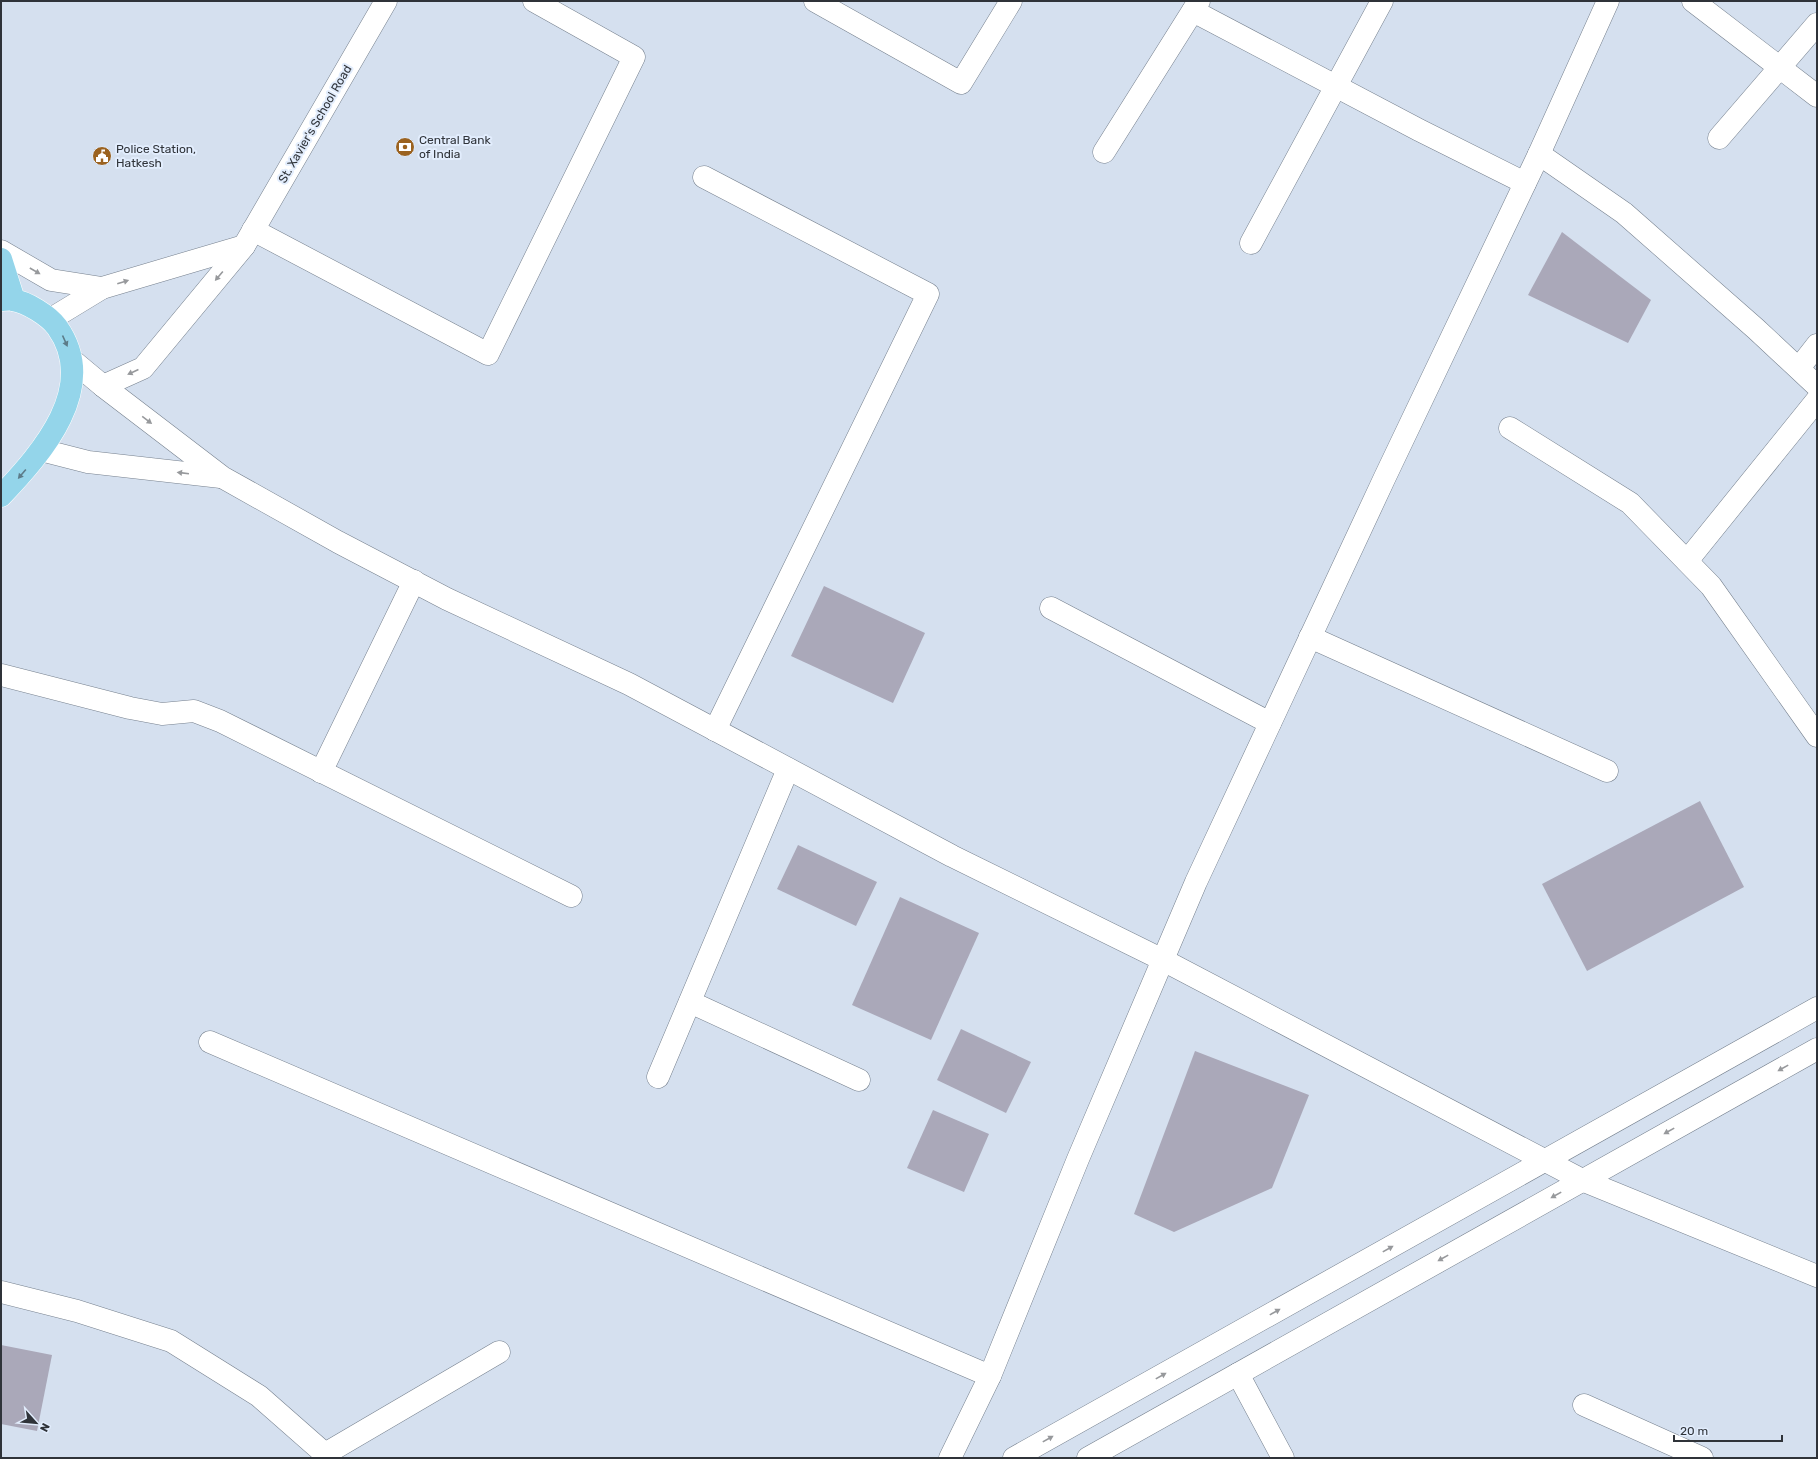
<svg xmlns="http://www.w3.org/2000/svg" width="1818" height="1459" font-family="Rubik,sans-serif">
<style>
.building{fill:#aaa8b9}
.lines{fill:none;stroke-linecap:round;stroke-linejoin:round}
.minor-casing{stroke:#76808e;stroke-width:23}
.major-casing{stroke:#fff;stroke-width:23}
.minor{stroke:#fff;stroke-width:22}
.major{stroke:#94d5ea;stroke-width:22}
.oneway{fill:#97999c}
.oneway2{fill:#5c7c89}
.labels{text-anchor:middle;stroke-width:4;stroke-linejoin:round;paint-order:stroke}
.street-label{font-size:12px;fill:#2f3339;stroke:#e2edfd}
.poi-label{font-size:12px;fill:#2f3339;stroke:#e2edfd;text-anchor:start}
</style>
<rect width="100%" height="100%" fill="#d5e0ef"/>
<g class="building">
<path d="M1562 232 1651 300 1628 343 1528 295Z"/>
<path d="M824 586 925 633 893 703 791 656Z"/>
<path d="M1700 801 1744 887 1587 971 1542 884Z"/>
<path d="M798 845 877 882 856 926 777 889Z"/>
<path d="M900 897 979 933 931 1040 852 1005Z"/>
<path d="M961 1029 1031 1062 1006 1113 937 1080Z"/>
<path d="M1195 1051 1309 1095 1272 1188 1174 1232 1134 1214Z"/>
<path d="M933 1110 989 1134 964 1192 907 1168Z"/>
<path d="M1 1345 52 1355 37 1431 1 1424Z"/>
</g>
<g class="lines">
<defs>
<g id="minor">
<path d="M815 1 961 83 1011 1"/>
<path d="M1693 1 1817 96"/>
<path d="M1193 11 1419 130 1525 183"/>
<path d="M1719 138 1817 24"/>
<path d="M1104 152 1199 1"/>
<path d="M1539 154 1624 213 1756 329 1817 386"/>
<path d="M704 177 928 294 715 730"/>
<path d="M253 230 488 354 634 57 534 1"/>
<path d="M1251 243 1382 1"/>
<path d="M1 251 51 280 102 288"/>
<path d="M51 319 102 288 244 246"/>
<path d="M73 361 103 386 222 477 338 542 447 599 629 684 952 856 1163 960 1582 1180 1817 1276"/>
<path d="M1799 368 1817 345"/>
<path d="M103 386 143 368 244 246 386 1"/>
<path d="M1510 428 1630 503 1711 586 1817 736"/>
<path d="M41 450 88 462 221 477"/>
<path d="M1687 561 1817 400"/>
<path d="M1051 608 1270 723"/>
<path d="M1310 637 1607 771"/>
<path d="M1 675 130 708 162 714 194 711 220 721 571 896"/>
<path d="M321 772 414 581"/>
<path d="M690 1002 859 1080"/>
<path d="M210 1042 990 1376"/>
<path d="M658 1077 788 769"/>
<path d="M1 1292 77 1311 171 1341 259 1396 325 1454 327 1458"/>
<path d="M1238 1374 1283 1458"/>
<path d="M1584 1405 1702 1458"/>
<path d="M325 1454 499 1352"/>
<path d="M950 1458 990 1376 1078 1159 1196 882 1385 477 1539 154 1608 1"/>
<path d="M1014 1458 1817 1008"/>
<path d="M1088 1458 1817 1049"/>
</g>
<g id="major">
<path d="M1 259 14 300"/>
<path d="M1 300C5 300 10 299 13 300 27 302 49 316 57 327 100 387 42 453 1 496"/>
</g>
</defs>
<use href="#minor" class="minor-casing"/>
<use href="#major" class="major-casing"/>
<use href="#minor" class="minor"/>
<use href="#major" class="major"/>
</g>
<defs><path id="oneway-solid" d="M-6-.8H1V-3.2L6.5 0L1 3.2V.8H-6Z"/></defs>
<g class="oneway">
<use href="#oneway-solid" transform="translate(35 271) rotate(30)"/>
<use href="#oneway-solid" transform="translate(219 276) rotate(130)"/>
<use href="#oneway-solid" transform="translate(123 282) rotate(-17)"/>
<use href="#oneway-solid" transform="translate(133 372) rotate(155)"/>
<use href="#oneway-solid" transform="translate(147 420) rotate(37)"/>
<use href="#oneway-solid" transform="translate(183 473) rotate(-173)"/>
<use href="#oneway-solid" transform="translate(1783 1068) rotate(151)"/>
<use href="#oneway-solid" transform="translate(1669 1131) rotate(151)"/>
<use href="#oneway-solid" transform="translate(1556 1195) rotate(151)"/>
<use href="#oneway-solid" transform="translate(1388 1249) rotate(-29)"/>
<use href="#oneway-solid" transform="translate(1443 1258) rotate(151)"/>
<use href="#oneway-solid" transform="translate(1275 1312) rotate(-29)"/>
<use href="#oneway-solid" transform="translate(1161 1376) rotate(-29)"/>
<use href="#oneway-solid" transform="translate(1048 1439) rotate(-29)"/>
</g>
<g class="oneway2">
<use href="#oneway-solid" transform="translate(65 341) rotate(66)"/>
<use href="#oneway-solid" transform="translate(22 474) rotate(130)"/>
</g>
<defs>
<symbol id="bank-disc" viewBox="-11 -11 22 22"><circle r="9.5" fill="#9b621f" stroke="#e2edfd"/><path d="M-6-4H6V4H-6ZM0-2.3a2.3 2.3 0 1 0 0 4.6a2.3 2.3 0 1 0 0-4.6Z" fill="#fff"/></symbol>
<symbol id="civic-disc" viewBox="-11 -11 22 22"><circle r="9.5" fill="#9b621f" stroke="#e2edfd"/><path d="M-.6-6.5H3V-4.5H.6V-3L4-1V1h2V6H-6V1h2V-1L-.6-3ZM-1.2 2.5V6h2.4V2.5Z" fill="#fff"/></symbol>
</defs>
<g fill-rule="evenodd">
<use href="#bank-disc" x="394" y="136" width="22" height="22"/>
<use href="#civic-disc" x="91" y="145" width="22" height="22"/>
</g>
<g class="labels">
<g class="street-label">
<text transform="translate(315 124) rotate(-60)" y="4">St. Xavier's School Road</text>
</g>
<g class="poi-label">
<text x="419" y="144">Central Bank<tspan x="419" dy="14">of India</tspan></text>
<text x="116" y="153">Police Station,<tspan x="116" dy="14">Hatkesh</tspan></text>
</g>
</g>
<rect width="1818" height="1459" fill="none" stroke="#2f3339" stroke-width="4"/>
<g transform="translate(36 1423) rotate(117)" stroke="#e2edfd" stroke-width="3" paint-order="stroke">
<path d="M0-3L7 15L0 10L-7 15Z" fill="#2f3339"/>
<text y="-6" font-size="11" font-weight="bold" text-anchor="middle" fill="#2f3339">N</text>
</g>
<path d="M1674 1435v6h108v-6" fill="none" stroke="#2f3339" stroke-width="2"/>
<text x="1680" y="1435" font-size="12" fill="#2f3339" stroke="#e2edfd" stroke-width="3" paint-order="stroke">20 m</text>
</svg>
